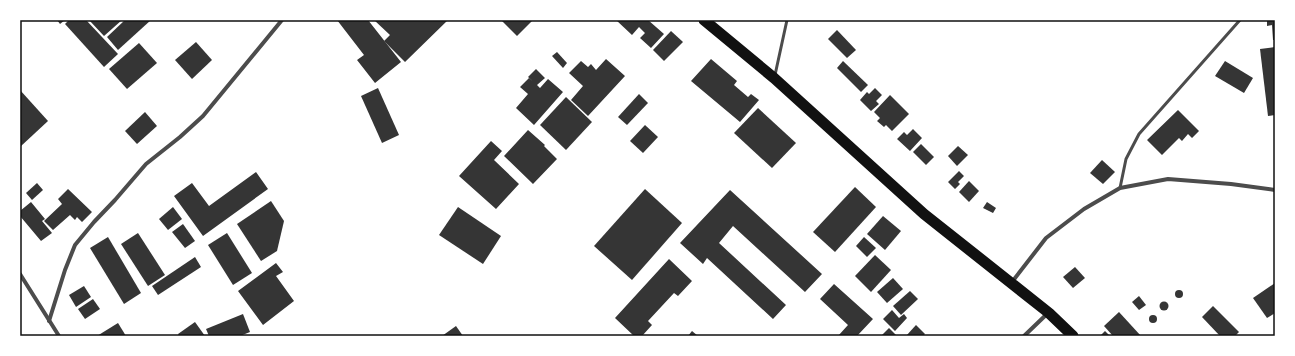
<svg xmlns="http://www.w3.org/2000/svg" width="1295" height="356" font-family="Bitter,serif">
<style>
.building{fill:#353535}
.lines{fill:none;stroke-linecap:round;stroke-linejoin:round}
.service{stroke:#4c4c4c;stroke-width:3}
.minor{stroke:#4c4c4c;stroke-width:4}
.trunk{stroke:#111;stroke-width:11}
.neatline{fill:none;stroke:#111;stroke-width:1.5}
</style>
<rect width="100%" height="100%" fill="#fff"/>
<g class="building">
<path d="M57 20H65L60 24Z"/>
<path d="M69 20H86L118 54 104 67 65 24Z"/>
<path d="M89 20H122L104 36Z"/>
<path d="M125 20H151L118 50 107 37Z"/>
<path d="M337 20H368L401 62 375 83 357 60 364 55Z"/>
<path d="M374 20H448L405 62 384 41 390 35Z"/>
<path d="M501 20H533L517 36Z"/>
<path d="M616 20H648L664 34 651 48 640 38 645 33 639 27 632 35Z"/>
<path d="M1267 20H1275V40H1273L1272 25 1267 26Z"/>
<path d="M837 30 856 50 847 58 828 39Z"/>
<path d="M671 31 683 42 664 61 653 50Z"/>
<path d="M196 42 212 60 192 79 175 60Z"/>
<path d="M139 43 157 63 127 89 109 69Z"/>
<path d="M1275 47V115L1268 116 1260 49Z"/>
<path d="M557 52 567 63 563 68 552 56Z"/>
<path d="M606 59 625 76 588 116 571 100 583 86 569 73 581 61 588 67 591 64 596 70Z"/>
<path d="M711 59 737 81 734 85 748 97 751 94 759 100 740 122 691 81Z"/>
<path d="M843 61 868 85 861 92 837 68Z"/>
<path d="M1225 61 1253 78 1244 93 1215 76Z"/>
<path d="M536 69 545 78 537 85 540 88 548 79 563 92 534 125 516 108 528 94 520 87 529 78 534 82 528 77Z"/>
<path d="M378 88 399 135 382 143 361 96Z"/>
<path d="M875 88 882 95 876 101 879 104 871 111 860 100 867 92 869 94Z"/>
<path d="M20 90 48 121 20 147Z"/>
<path d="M639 94 648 103 627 125 618 117Z"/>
<path d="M890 95 909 114 892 131 886 125 884 127 877 121 880 118 874 112Z"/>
<path d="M566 97 592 122 566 150 540 125Z"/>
<path d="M758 108 796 143 772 168 734 133Z"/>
<path d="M1178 110 1199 131 1192 138 1188 134 1182 141 1179 138 1162 155 1147 140Z"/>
<path d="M145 112 157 126 137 144 125 131Z"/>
<path d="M645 125 658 137 643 153 630 141Z"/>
<path d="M913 129 922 138 910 151 897 139 904 132 907 135Z"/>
<path d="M528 130 545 145 544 146 557 159 533 184 504 156Z"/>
<path d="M491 141 502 151 494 160 519 184 496 209 459 176Z"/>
<path d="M921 144 934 157 926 165 913 152Z"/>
<path d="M958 146 968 155 957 166 948 156Z"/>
<path d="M1102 160 1115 172 1103 184 1090 173Z"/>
<path d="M959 171 964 176 958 182 960 184 955 189 948 182Z"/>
<path d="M256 172 268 189 203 236 174 196 192 183 209 206Z"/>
<path d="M969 181 979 191 969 202 959 192Z"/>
<path d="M37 183 43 190 32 200 26 193Z"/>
<path d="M855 187 876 207 835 252 813 232Z"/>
<path d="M68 189 92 212 82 222 77 217 75 220 70 215 53 230 44 221 62 204 58 199Z"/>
<path d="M645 189 682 223 632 280 594 246Z"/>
<path d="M730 190 822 274 805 292 733 226 719 243 786 305 773 319 707 258 703 264 680 243Z"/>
<path d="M271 201 284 221 277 251 261 261 237 224Z"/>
<path d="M31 202 45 219 42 221 52 233 41 241 20 216V211Z"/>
<path d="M987 202 996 208 993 213 983 208Z"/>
<path d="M173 207 182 219 168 230 159 219Z"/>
<path d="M458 207 501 236 483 264 439 235Z"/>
<path d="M883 216 901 231 885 250 867 234Z"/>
<path d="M183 224 195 241 185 248 172 232Z"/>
<path d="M138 233 165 275 148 286 121 244Z"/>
<path d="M227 233 252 273 233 285 208 245Z"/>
<path d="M108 237 141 293 124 304 90 248Z"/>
<path d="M864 237 876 248 867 257 856 246Z"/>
<path d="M875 255 891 270 871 292 855 276Z"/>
<path d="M195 257 201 267 158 295 152 286Z"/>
<path d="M669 259 692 281 678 296 674 293 648 321 652 325 642 336H634L615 318Z"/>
<path d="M276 263 283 272 276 276 294 301 263 325 238 291Z"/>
<path d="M1075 267 1085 278 1073 288 1063 277Z"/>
<path d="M893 278 903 289 887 303 877 292Z"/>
<path d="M1275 283V313L1267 318 1253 298Z"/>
<path d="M834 284 873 319 857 336H838L848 325 820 299Z"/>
<path d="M84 286 91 297 76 307 69 295Z"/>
<circle cx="1179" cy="294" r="4"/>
<path d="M910 291 918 299 901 315 893 306Z"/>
<path d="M1139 296 1146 305 1139 310 1132 302Z"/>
<path d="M93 299 100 309 85 319 78 309Z"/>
<circle cx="1164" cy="306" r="4.5"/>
<path d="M1213 306 1239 332 1235 336H1220L1202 317Z"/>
<path d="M892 310 899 318 904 314 907 318 895 331 883 319Z"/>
<path d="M1119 312 1141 336H1113L1104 326Z"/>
<path d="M243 314 250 332 240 336H209L206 329Z"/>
<circle cx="1153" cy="319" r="4"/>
<path d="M195 322 205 336H179L178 334Z"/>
<path d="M118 323 126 336H97Z"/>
<path d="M916 325 925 334 923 336H906Z"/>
<path d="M456 326 463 336H442Z"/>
<path d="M889 328 897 336H881Z"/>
<path d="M692 331 698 336H688Z"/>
<path d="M1105 331 1110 336 1101 335Z"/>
</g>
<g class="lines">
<g class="service">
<path d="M775 75 787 20"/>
<path d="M1120 188 1126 159 1139 134 1240 20"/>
</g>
<g class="minor">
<path d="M20 274 59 336"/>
<path d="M1012 282 1046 238 1084 209 1120 188 1168 179 1231 184 1275 190"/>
<path d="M49 321 65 270 75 245 94 222 115 200 146 164 180 137 203 116 282 20"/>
<path d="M1024 336 1048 313"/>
</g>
<path class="trunk" d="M704 20 774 78 924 214 1049 313 1073 336"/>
</g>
<rect width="1295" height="356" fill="none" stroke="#ffffff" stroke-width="42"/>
<rect x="21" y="21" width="1253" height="314" class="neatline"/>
</svg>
